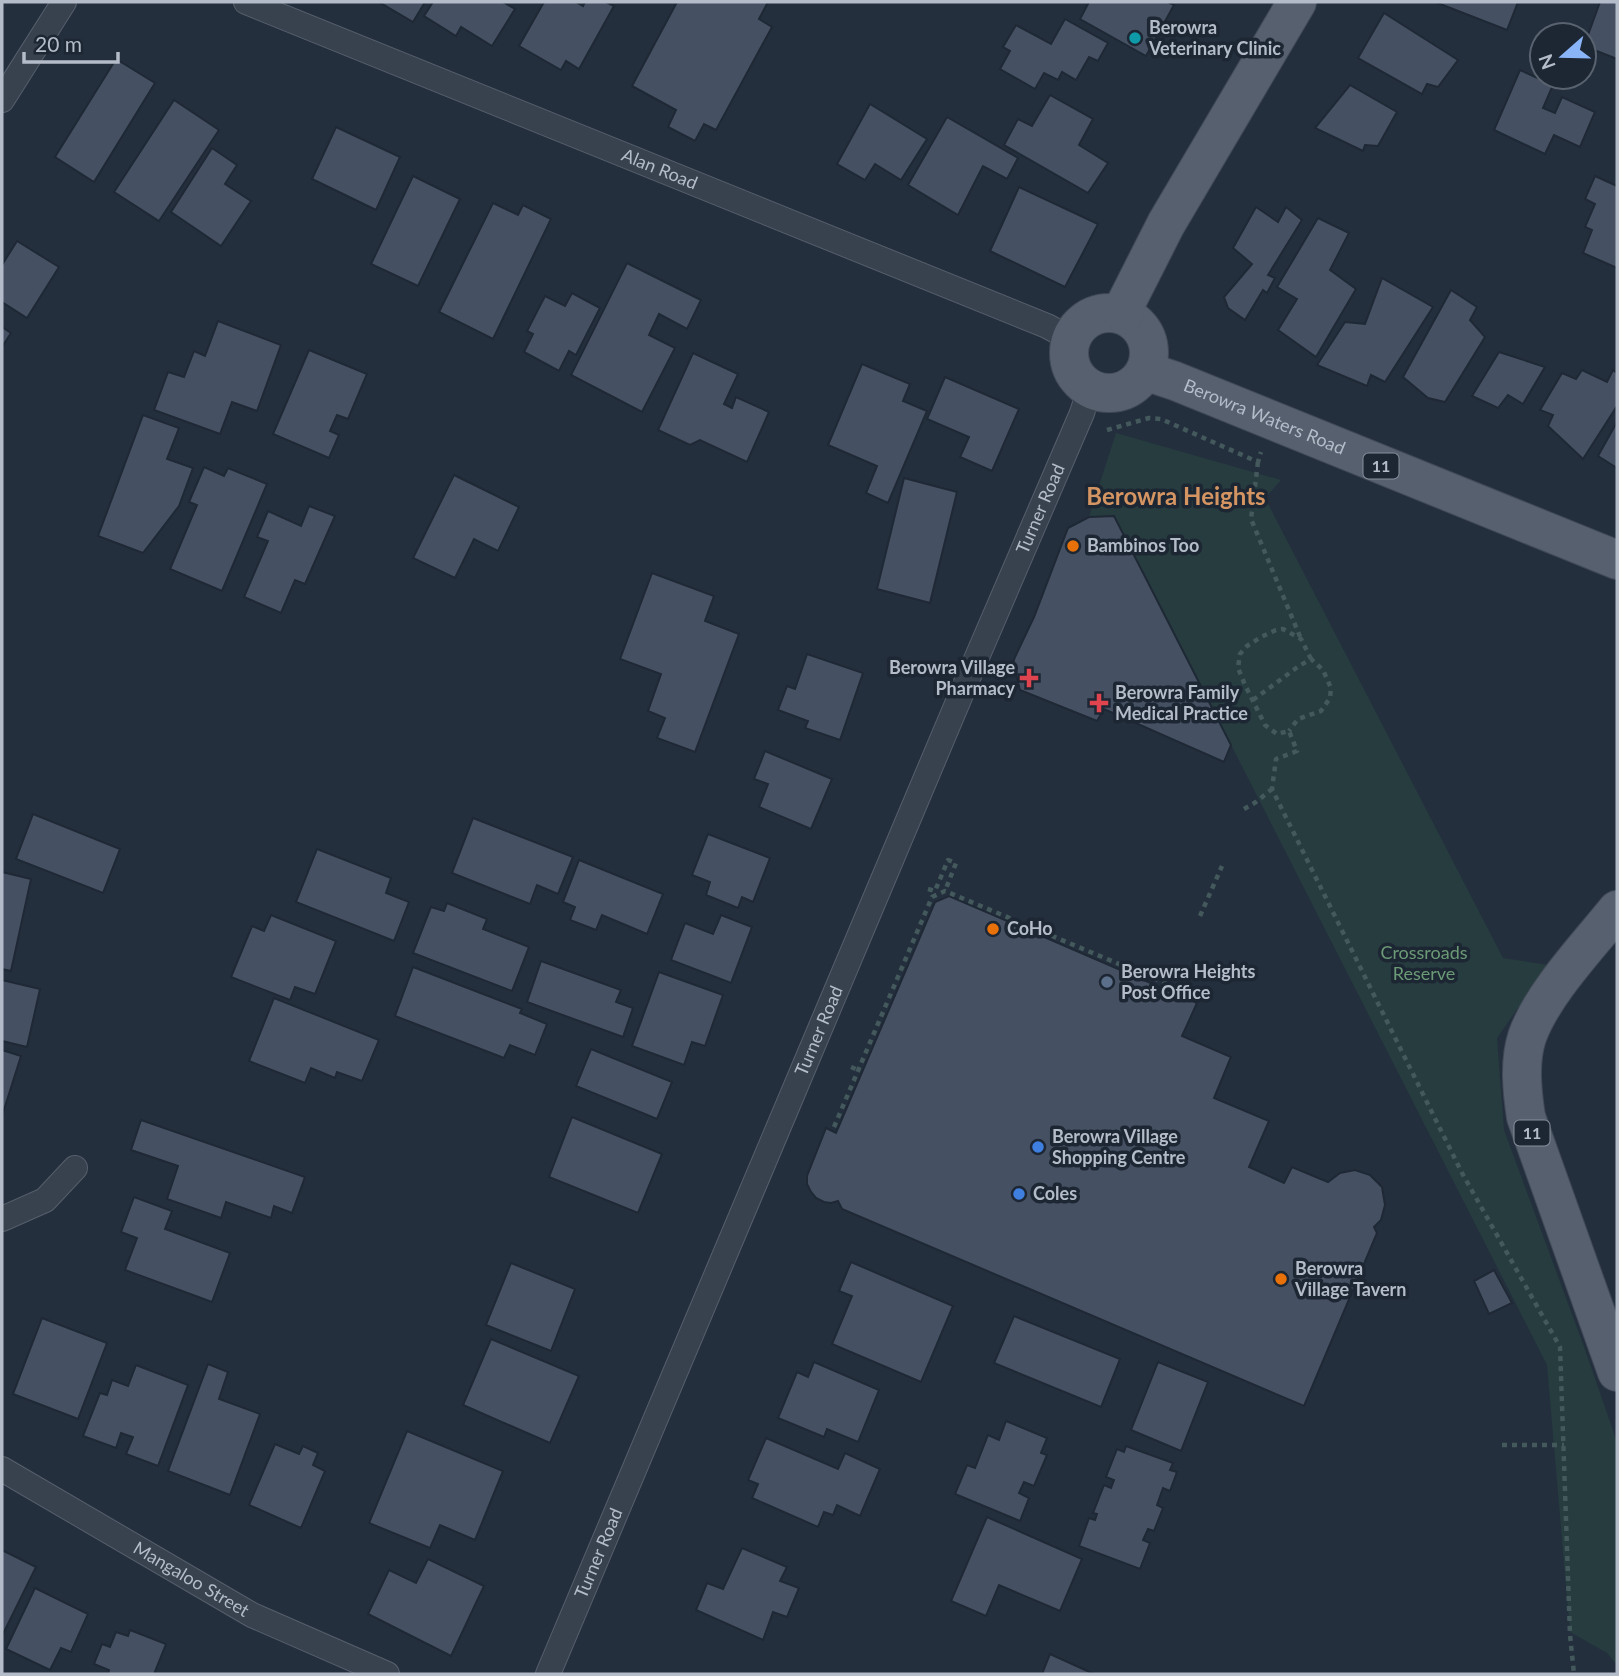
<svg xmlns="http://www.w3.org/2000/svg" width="1619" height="1676" font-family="Lato,sans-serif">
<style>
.green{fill:#263c3f}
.building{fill:#455162;stroke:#1f2835;stroke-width:2}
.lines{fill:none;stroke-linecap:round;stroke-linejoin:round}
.minor-casing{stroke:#565f6c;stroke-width:26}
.primary-casing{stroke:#414a57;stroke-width:40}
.path{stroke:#44595c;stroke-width:4.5;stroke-dasharray:5 5;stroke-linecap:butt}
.minor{stroke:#38414e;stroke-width:24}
.primary{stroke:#56606e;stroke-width:38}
.culture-dot{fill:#0f9aa8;stroke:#1d2633;stroke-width:2.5}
.food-dot{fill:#e8710a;stroke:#1d2633;stroke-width:2.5}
.health-dot{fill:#e0444e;stroke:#1d2633;stroke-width:2.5}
.service-dot{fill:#5c6f8a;stroke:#1d2633;stroke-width:2.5}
.shop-dot{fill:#3f7fe0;stroke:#1d2633;stroke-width:2.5}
.labels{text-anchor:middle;stroke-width:7;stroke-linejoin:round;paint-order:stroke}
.shield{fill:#1d2633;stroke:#878f9c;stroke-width:2}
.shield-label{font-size:16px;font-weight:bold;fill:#b4bcc9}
.poi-label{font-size:18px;font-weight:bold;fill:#b4bcc9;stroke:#1d2633;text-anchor:start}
.street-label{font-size:18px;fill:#b4bcc9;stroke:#1d2633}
.park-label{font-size:18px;fill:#6b9a76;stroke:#1d2633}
.district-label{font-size:24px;font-weight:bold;fill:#d59563;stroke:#1d2633}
</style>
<rect width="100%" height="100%" fill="#242f3e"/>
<path class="green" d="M1116 433 1281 480 1265 498 1503 958 1548 965 1497 1038 1504 1130 1583 1344 1617 1442V1665L1607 1653 1570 1632 1547 1365 1115 517H1089Z"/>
<g class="building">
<path d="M379 2H425L413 22Z"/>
<path d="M433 2H503L515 9 492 46 461 27 456 36 424 16Z"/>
<path d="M544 2H576L583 6 585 2H606L614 6 579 69 566 61 561 70 519 46Z"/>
<path d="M677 2H768L759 19 772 27 716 130 704 124 695 141 668 127 676 110 632 86Z"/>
<path d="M1089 2H1168L1174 5 1146 56 1080 19Z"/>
<path d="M1435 2H1518L1507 30Z"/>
<path d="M1600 2H1617V59L1584 46Z"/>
<path d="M1384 13 1458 60 1438 87 1427 84 1422 94 1358 58Z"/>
<path d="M1065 19 1108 43 1098 61 1089 57 1076 80 1062 72 1058 80 1044 73 1035 89 1000 69 1010 51 1003 47 1016 25 1051 44Z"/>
<path d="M116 59 155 83 94 182 55 157Z"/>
<path d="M1520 70 1553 85 1543 108 1555 113 1562 97 1595 112 1580 147 1554 135 1545 154 1494 130Z"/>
<path d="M1350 85 1397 112 1378 146 1365 145 1363 151 1315 128Z"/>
<path d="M1050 95 1093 119 1079 145 1108 163 1088 193 1004 145 1018 119 1032 126Z"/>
<path d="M174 100 219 130 159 221 114 192Z"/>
<path d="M870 104 927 139 901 180 875 164 865 180 837 164Z"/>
<path d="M947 117 1018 158 1007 179 983 166 958 215 908 185Z"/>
<path d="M336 127 400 157 376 210 312 179Z"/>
<path d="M212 148 237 165 225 184 251 201 221 246 171 212Z"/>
<path d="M413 176 460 199 418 286 371 264Z"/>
<path d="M1595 176 1617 186V268L1583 253 1592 230 1585 227 1595 204 1585 199Z"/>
<path d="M1019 187 1098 224 1065 287 990 251Z"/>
<path d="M493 203 518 215 523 205 551 219 493 339 439 312Z"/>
<path d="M1256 207 1278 222 1286 207 1302 220 1268 275 1275 278 1267 293 1263 290 1245 320 1228 308 1224 297 1252 264 1233 248Z"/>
<path d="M1318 218 1349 233 1330 270 1356 289 1316 357 1278 330 1297 299 1277 287Z"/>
<path d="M17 241 59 267 27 318 2 302V265Z"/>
<path d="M627 263 701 300 687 329 659 314 649 335 675 348 642 412 571 375Z"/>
<path d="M1382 278 1433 307 1385 382 1371 375 1367 386 1317 365 1345 322 1365 324Z"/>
<path d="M1451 290 1477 307 1470 320 1485 337 1445 402 1428 398 1403 377Z"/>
<path d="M572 293 600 308 576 355 569 351 559 371 524 352 533 334 527 331 545 296 565 306Z"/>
<path d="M218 321 281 345 257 411 232 402 220 434 154 410 168 372 184 377 194 351 205 356Z"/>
<path d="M2 327 11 333 2 347Z"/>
<path d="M309 350 367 374 348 419 337 415 330 431 339 435 329 458 273 434Z"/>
<path d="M1499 352 1545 367 1523 404 1508 395 1498 408 1472 396Z"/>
<path d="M693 353 738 374 724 404 732 408 736 397 769 412 747 462 700 440 690 445 658 430Z"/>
<path d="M862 364 910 384 903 401 927 411 888 503 866 493 877 466 828 445Z"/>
<path d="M1582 370 1607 382 1613 370 1617 373V406L1583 459 1548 426 1553 415 1540 410 1562 373 1576 379Z"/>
<path d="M945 377 1019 409 992 471 960 457 969 437 927 419Z"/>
<path d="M143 415 179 428 167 459 193 468 179 506 143 553 98 536Z"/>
<path d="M1617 422V468L1598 456Z"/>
<path d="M204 467 224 476 228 468 267 484 222 591 170 569 197 505 189 502Z"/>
<path d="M454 475 519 507 498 551 474 539 455 578 413 558Z"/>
<path d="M904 478 957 492 930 603 877 589Z"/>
<path d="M309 506 335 516 305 584 295 580 281 613 244 597 268 541 257 537 268 511 301 526Z"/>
<path d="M1114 516 1231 745 1224 762 1104 709 1097 721 1020 690 1013 663 1015 657 1034 617 1068 528 1089 517Z"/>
<path d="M652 573 714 596 705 621 739 634 695 752 657 738 665 718 648 711 661 674 620 659Z"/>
<path d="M807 654 863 673 840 740 805 728 808 721 778 710 787 686 795 689Z"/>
<path d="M765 751 832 779 811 829 759 807 768 784 754 779Z"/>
<path d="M33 814 120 849 103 893 16 859Z"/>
<path d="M473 818 573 857 558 894 537 885 530 904 452 873Z"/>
<path d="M708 834 770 858 753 902 742 897 738 908 706 895 710 882 692 875Z"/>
<path d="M317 849 391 878 386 893 409 902 394 941 296 902Z"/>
<path d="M579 860 663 894 647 934 602 915 596 930 570 920 575 907 563 902Z"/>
<path d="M2 872 31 879 11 971 2 969Z"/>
<path d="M949 896 1197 1003 1182 1036 1231 1057 1214 1098 1269 1121 1249 1167 1284 1183 1292 1167 1328 1182 1340 1173 1355 1170 1370 1175 1382 1187 1385 1205 1381 1220 1374 1227 1377 1233 1304 1406 842 1209 838 1201 831 1203 824 1202 816 1198 811 1192 807 1184V1176L826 1128 836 1133 935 902Z"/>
<path d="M447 903 487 919 483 929 529 947 512 991 413 953 431 907 444 911Z"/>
<path d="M271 915 336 941 315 994 295 987 290 1000 231 977 252 926 264 931Z"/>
<path d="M721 915 752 927 731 983 671 960 685 923 713 934Z"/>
<path d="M541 961 621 990 616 1002 633 1008 623 1037 527 1002Z"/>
<path d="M413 967 522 1009 520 1013 547 1024 535 1055 510 1045 504 1058 395 1016Z"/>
<path d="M659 972 723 995 705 1046 692 1042 684 1065 632 1046Z"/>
<path d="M2 980 40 989 27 1047 2 1041Z"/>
<path d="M274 998 379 1040 362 1081 337 1072 335 1078 311 1068 305 1083 249 1061Z"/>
<path d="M591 1049 672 1082 657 1119 576 1086Z"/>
<path d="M2 1050 21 1056 2 1116Z"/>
<path d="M572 1117 662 1154 638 1213 549 1177Z"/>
<path d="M141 1120 305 1177 292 1213 274 1206 271 1218 226 1202 221 1218 167 1199 178 1166 131 1150Z"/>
<path d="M134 1197 172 1211 165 1229 230 1253 212 1302 125 1270 137 1238 121 1232Z"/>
<path d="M851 1262 953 1306 921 1382 832 1344 852 1296 839 1291Z"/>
<path d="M511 1263 575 1289 551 1351 486 1325Z"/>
<path d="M1494 1270 1512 1303 1489 1314 1474 1281Z"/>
<path d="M1014 1316 1120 1359 1101 1407 994 1363Z"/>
<path d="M42 1318 107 1343 78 1419 13 1394Z"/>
<path d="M491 1339 579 1376 550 1443 463 1405Z"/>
<path d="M814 1362 879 1390 858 1442 827 1429 824 1437 778 1418 797 1372 808 1377Z"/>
<path d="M1158 1362 1208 1382 1181 1451 1131 1430Z"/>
<path d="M208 1364 228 1372 219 1399 260 1414 230 1495 168 1471Z"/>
<path d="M136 1365 188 1385 158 1466 126 1454 133 1437 121 1433 116 1448 83 1436 100 1393 107 1395 112 1380 128 1386Z"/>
<path d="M1006 1421 1047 1438 1041 1453 1047 1455 1034 1486 1024 1482 1019 1493 1029 1498 1020 1521 955 1494 967 1465 975 1468 988 1435 999 1440Z"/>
<path d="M407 1431 503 1471 475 1540 440 1525 430 1548 369 1523Z"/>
<path d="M766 1438 838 1469 845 1453 880 1469 860 1516 837 1505 833 1515 824 1512 818 1527 752 1498 758 1484 748 1480Z"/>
<path d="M275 1444 299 1454 303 1446 318 1453 313 1465 325 1471 301 1528 249 1505Z"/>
<path d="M1126 1446 1173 1463 1170 1470 1177 1472 1170 1491 1163 1488 1157 1505 1163 1508 1154 1531 1148 1529 1143 1540 1150 1543 1140 1569 1079 1546 1089 1518 1095 1520 1097 1514 1093 1513 1104 1485 1111 1488 1114 1480 1106 1477 1117 1449 1124 1452Z"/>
<path d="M987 1517 1082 1559 1060 1611 999 1585 986 1616 951 1601Z"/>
<path d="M742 1548 787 1567 780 1581 799 1588 787 1617 773 1612 763 1640 696 1610 707 1583 723 1589Z"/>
<path d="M2 1550 36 1567 2 1636Z"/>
<path d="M428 1559 484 1586 451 1656 368 1614 389 1570 416 1583Z"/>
<path d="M35 1588 88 1614 71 1652 61 1648 50 1670 6 1649Z"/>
<path d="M130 1630 166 1644 154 1674H108L109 1670 94 1664 102 1644 110 1647 116 1632 128 1636Z"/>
<path d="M1050 1654 1094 1674H1042Z"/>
</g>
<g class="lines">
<defs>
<g id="minor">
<path id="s1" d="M246 2 1047 326 1071 339"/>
<path d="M2 100 64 2"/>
<path d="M2 1219 45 1200 75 1168"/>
<path id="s2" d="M2 1469 252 1615 387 1674"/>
<path id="s3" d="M548 1674 965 685 1082 413 1090 388"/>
</g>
<g id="primary">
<circle cx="1109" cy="353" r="40"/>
<path d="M1124 315 1126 303 1166 224 1297 2"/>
<path id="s4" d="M1145 371 1175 381 1617 560"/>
<path d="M1617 910C1588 946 1542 994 1527 1037 1519 1062 1522 1091 1526 1117L1617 1372"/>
</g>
</defs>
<use href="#minor" class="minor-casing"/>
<use href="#primary" class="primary-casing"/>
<g class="path">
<path d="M1107 430 1149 418 1161 419 1258 462 1261 452"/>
<path d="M1258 462 1251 519 1301 639"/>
<path d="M1311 659 1301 639 1283 629 1276 630 1261 637 1247 646 1240 654 1238 668 1245 685 1265 725 1277 734 1289 731 1297 751 1276 759 1272 789 1462 1173 1560 1347 1570 1635 1574 1674"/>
<path d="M1253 700 1299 666 1311 659 1323 670 1331 688 1330 698 1321 711 1298 719 1289 731"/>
<path d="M1244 809 1256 802 1272 789"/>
<path d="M928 889 935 891 948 860 956 863 945 891"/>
<path d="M1200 916 1222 866"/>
<path d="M851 1067 858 1070"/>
<path d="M834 1127 932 897 945 891 1169 985"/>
<path d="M1502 1445H1564"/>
</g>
<use href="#minor" class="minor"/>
<use href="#primary" class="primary"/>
</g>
<circle class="culture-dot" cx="1135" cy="38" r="7"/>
<g class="food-dot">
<circle cx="1073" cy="546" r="7"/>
<circle cx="993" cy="929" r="7"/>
<circle cx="1281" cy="1279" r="7"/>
</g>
<g class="health-dot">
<path d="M1025.5 667.5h7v7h7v7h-7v7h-7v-7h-7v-7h7z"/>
<path d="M1095.5 692.5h7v7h7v7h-7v7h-7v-7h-7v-7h7z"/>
</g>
<circle class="service-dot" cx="1107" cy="982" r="7"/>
<g class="shop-dot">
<circle cx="1038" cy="1147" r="7"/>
<circle cx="1019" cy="1194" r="7"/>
</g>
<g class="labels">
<g class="shield">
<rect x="1363.5" y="453.5" width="35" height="25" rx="5"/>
<rect x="1514.5" y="1120.5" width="35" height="25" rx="5"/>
</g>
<g class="shield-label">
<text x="1381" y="472">11</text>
<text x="1532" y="1139">11</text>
</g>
<g class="poi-label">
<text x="1149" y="34">Berowra<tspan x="1149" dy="21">Veterinary Clinic</tspan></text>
<text x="1087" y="552">Bambinos Too</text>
<text x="1015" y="674" text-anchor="end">Berowra Village<tspan x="1015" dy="21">Pharmacy</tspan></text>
<text x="1115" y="699">Berowra Family<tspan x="1115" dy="21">Medical Practice</tspan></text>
<text x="1007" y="935">CoHo</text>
<text x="1121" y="978">Berowra Heights<tspan x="1121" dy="21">Post Office</tspan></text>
<text x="1052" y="1143">Berowra Village<tspan x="1052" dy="21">Shopping Centre</tspan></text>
<text x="1033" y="1200">Coles</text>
<text x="1295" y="1275">Berowra<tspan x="1295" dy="21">Village Tavern</tspan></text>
</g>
<g class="street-label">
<text dy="6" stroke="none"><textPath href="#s1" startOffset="446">Alan Road</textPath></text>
<text dy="6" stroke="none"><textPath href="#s4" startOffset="128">Berowra Waters Road</textPath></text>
<text dy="6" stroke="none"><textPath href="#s3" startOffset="1265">Turner Road</textPath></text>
<text dy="6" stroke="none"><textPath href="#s3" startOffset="698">Turner Road</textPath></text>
<text dy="6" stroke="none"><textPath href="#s3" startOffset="131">Turner Road</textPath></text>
<text dy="6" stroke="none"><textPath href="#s2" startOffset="219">Mangaloo Street</textPath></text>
</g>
<g class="park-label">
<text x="1424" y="959">Crossroads<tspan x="1424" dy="21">Reserve</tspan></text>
</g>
<g class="district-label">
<text x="1176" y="505">Berowra Heights</text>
</g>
</g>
<rect width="1619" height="1676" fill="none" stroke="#b4bcc9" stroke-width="7"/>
<g transform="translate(1563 56) rotate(250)"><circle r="33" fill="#1d2633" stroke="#59626f" stroke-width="2"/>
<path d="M0-5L12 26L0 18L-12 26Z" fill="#8ab4f8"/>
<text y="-10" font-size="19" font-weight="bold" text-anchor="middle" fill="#b4bcc9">N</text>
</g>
<path d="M24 52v10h94v-10" fill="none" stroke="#b4bcc9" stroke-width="3.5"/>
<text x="35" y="52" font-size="21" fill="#b4bcc9" stroke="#1d2633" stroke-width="5" paint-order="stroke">20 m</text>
</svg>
